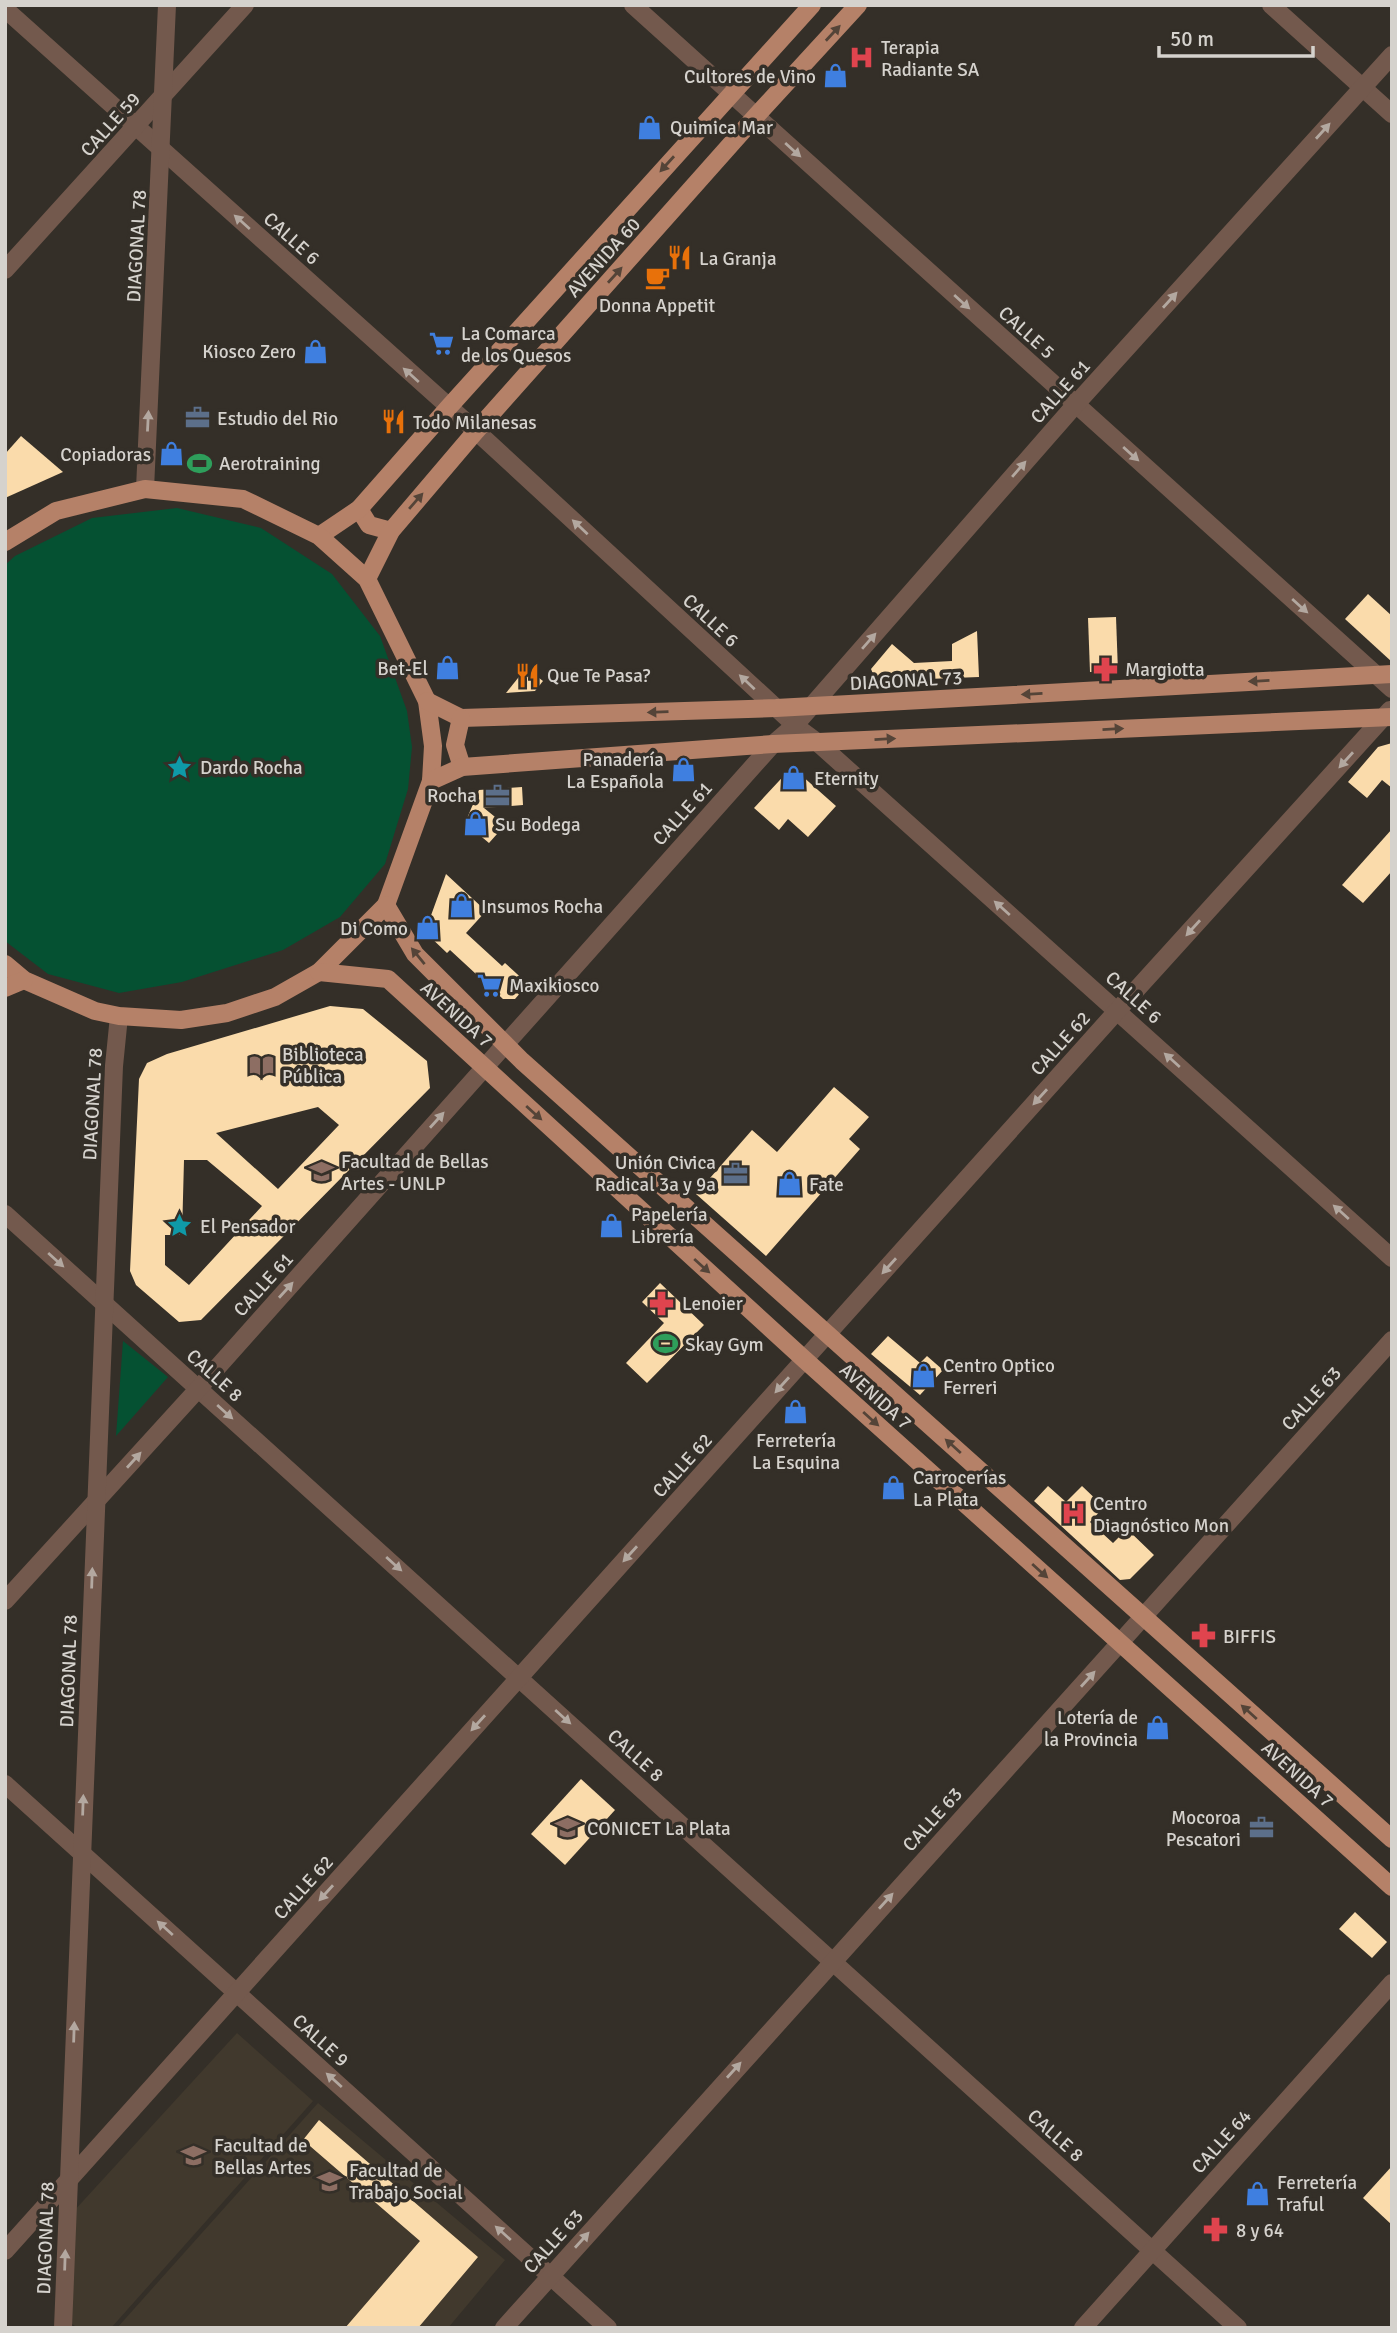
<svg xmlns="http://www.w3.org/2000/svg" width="1397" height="2333" font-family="Signika,sans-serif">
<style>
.built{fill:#41392d}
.green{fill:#055132}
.building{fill:#fadbab;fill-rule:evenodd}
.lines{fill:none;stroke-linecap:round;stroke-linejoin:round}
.minor{stroke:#73594d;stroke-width:18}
.major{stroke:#b58168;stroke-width:18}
.oneway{fill:#544438}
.oneway2{fill:#b3a8a0}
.labels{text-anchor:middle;stroke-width:7;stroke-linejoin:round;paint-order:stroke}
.poi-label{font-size:19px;fill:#d5d2cd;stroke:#342f28;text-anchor:start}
.street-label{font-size:19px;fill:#d5d2cd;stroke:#342f28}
</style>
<rect width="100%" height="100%" fill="#342f28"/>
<g class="built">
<path d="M237 2033 313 2101 111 2328H78L72 2324 73 2212Z"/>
<path d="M318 2103 505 2260 448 2328H117Z"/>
</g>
<g class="green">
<path d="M177 508 261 528 332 574 380 636 407 711 412 747 408 789 385 864 340 917 283 950 182 982 119 993 48 974 5 941V565L15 556 92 518Z"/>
<path d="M123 1341 168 1377 116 1436Z"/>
</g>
<g class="building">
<path d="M21 436 63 472 5 498V454Z"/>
<path d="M1368 594 1392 616V662L1345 619Z"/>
<path d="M1116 617 1118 672H1090L1088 618Z"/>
<path d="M977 631 979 677 876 681 871 669 892 644 914 663 952 661V644Z"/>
<path d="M526 668 543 681 535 691 506 693Z"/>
<path d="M1392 743V788L1382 780 1367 798 1348 782 1378 747Z"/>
<path d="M792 767 836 806 808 837 788 819 779 830 754 808Z"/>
<path d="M522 787 523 805 484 808 505 825 489 843 465 823 479 790Z"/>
<path d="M1392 829V871L1363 903 1342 885Z"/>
<path d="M446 874 486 911 466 933 502 966 505 963 528 984 515 999H503L450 950 447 953 425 932Z"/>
<path d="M330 1006 363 1009 427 1061 430 1088 201 1320 179 1322 136 1285 130 1271 139 1079 147 1063 167 1054ZM318 1107 339 1125 278 1189 216 1133ZM184 1160H207L262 1206 189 1285 165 1265V1235H182Z"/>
<path d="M834 1087 869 1117 849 1139 860 1149 766 1256 696 1194 752 1130 777 1152Z"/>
<path d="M660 1283 704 1325 647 1383 626 1363 664 1323 642 1302Z"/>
<path d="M888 1336 920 1363 927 1356 943 1370 920 1395 871 1354Z"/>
<path d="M1048 1486 1066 1502 1082 1486 1104 1507 1090 1522 1113 1543 1127 1529 1154 1555 1130 1579 1120 1580 1034 1501Z"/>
<path d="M581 1779 615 1810 565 1865 531 1834Z"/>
<path d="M1355 1912 1387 1942 1372 1958 1339 1929Z"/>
<path d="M319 2120 478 2257 418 2328H345L420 2241 303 2140Z"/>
<path d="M1392 2166V2225L1363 2198Z"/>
</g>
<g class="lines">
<g class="minor">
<path d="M633 5 1392 689"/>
<path d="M1271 5 1392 114"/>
<path d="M5 9 476 431 798 728 817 742 1392 1258"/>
<path d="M5 270 245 5"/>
<path d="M145 489 167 5"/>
<path d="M5 1214 1238 2328"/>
<path d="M5 1601 199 1388 773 744 795 725 1076 404 1392 55"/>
<path d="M5 1784 608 2328"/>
<path d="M5 2251 1117 1011 1390 710"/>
<path d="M63 2328 114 1066 119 1016"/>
<path d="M504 2328 1392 1340"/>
<path d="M1083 2328 1392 1983"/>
</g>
<g class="major">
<path d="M359 509 369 525 391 531"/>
<path d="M319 536 359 509 448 408 812 5"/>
<path d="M5 542 56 511 145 489 243 499 319 536 367 579 427 701 433 746 431 781 386 905 319 972 275 997 227 1013 181 1020 119 1016 95 1011 24 980 5 964"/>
<path d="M367 579 391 531 476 431 756 116 858 5"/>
<path d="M427 701 461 718 776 708 1392 674"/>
<path d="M461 718 455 745 462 767"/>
<path d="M431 781 462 767 773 744 1392 717"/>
<path d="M386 905 415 954 522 1061 1392 1839"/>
<path d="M319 972 388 979 805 1360 1392 1887"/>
<path d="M5 988 24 980"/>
</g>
</g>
<defs><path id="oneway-solid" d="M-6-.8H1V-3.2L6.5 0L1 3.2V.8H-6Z" transform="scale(1.75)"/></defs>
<g class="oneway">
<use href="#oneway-solid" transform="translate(833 33) rotate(-47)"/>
<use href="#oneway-solid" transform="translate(667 164) rotate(132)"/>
<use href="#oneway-solid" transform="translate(615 275) rotate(-48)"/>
<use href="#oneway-solid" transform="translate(416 501) rotate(-49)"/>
<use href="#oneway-solid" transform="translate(1259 681) rotate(177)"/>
<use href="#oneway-solid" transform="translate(1032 694) rotate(177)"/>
<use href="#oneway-solid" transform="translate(658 712) rotate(178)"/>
<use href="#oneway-solid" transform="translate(1113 729) rotate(-3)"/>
<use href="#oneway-solid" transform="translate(885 739) rotate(-3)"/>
<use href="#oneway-solid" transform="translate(418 956) rotate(-129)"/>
<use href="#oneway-solid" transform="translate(534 1113) rotate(42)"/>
<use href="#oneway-solid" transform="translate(702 1266) rotate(42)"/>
<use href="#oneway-solid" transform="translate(871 1419) rotate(42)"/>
<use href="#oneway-solid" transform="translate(953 1446) rotate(-138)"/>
<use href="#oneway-solid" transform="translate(1040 1571) rotate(42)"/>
<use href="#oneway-solid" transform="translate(1249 1712) rotate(-138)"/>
</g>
<g class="oneway2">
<use href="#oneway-solid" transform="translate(1323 131) rotate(-48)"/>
<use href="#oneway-solid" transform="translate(793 150) rotate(42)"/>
<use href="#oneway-solid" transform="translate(242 222) rotate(-138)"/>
<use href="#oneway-solid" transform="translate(1170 300) rotate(-48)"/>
<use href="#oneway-solid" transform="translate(962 302) rotate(42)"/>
<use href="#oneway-solid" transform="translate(411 375) rotate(-138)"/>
<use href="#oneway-solid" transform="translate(148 421) rotate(-87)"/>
<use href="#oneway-solid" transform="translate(1131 454) rotate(42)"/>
<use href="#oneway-solid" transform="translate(1019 469) rotate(-49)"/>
<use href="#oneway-solid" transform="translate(580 527) rotate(-137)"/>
<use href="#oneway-solid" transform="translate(1300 606) rotate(42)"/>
<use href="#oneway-solid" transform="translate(869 641) rotate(-49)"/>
<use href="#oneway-solid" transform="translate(747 682) rotate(-137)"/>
<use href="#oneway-solid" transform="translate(1346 760) rotate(132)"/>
<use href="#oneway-solid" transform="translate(1002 908) rotate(-138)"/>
<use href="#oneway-solid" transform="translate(1193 928) rotate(132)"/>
<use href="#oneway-solid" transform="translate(1172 1060) rotate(-138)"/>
<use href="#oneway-solid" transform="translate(1040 1097) rotate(132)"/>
<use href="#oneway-solid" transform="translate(437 1120) rotate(-48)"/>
<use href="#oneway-solid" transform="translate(1341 1212) rotate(-138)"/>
<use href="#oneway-solid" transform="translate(56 1260) rotate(42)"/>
<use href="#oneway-solid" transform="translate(889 1266) rotate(132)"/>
<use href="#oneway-solid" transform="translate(286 1290) rotate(-48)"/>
<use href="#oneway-solid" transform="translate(782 1385) rotate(132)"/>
<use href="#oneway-solid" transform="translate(225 1412) rotate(42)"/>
<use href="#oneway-solid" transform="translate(134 1460) rotate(-48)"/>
<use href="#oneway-solid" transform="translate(630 1554) rotate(132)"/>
<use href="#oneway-solid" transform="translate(394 1564) rotate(42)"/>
<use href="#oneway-solid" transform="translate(92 1578) rotate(-88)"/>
<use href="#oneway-solid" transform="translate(1088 1679) rotate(-48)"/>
<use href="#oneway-solid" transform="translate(563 1717) rotate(42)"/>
<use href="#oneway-solid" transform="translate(478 1723) rotate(132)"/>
<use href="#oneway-solid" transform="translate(83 1805) rotate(-88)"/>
<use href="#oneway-solid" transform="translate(326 1893) rotate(132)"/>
<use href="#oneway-solid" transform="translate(886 1901) rotate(-48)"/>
<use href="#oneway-solid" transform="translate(165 1928) rotate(-138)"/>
<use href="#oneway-solid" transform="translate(74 2032) rotate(-88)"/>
<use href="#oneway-solid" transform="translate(734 2070) rotate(-48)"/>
<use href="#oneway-solid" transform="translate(334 2080) rotate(-138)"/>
<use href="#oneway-solid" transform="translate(503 2233) rotate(-138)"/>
<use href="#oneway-solid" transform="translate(582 2240) rotate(-48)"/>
<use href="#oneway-solid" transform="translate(65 2260) rotate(-88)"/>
</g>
<defs>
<symbol id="hospital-bare" viewBox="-9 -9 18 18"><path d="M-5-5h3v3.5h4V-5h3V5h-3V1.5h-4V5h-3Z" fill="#e0444e" stroke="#342f28" stroke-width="2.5" paint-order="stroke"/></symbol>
<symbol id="shop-bare" viewBox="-9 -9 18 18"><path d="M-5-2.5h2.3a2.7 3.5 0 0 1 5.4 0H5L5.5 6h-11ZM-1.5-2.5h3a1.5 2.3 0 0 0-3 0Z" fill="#3f7fe0" stroke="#342f28" stroke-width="2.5" paint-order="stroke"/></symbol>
<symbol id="restaurant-bare" viewBox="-9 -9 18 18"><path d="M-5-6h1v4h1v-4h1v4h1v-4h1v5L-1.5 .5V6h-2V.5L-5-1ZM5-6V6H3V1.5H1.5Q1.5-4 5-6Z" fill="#e8710a" stroke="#342f28" stroke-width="2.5" paint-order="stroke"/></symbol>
<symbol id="cafe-bare" viewBox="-9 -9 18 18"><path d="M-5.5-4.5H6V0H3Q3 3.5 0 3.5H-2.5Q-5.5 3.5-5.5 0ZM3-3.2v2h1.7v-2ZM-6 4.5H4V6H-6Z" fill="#e8710a" stroke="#342f28" stroke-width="2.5" paint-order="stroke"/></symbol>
<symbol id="supermarket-bare" viewBox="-9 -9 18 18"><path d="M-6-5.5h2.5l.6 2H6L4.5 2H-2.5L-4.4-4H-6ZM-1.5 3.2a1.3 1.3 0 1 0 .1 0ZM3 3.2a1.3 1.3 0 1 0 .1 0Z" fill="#3f7fe0" stroke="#342f28" stroke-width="2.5" paint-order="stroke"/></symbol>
<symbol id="office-bare" viewBox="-9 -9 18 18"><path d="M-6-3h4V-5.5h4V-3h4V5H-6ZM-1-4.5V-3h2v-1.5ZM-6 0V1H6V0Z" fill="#5c6f8a" stroke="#342f28" stroke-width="2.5" paint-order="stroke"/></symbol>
<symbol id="stadium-bare" viewBox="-9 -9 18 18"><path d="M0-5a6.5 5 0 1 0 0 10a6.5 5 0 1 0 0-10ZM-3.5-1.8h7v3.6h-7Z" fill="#2e9e5b" stroke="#342f28" stroke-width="2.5" paint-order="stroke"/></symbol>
<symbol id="pharmacy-bare" viewBox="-9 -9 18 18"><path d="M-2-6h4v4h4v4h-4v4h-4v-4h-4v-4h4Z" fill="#e0444e" stroke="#342f28" stroke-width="2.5" paint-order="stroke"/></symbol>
<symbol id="sight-bare" viewBox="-9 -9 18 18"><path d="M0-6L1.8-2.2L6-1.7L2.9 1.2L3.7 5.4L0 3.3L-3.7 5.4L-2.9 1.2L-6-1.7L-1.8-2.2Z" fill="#0f9aa8" stroke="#342f28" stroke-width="2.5" paint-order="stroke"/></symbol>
<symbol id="library-bare" viewBox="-9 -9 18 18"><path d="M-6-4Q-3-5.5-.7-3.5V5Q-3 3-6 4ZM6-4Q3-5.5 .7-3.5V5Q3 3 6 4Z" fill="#8d6e63" stroke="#342f28" stroke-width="2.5" paint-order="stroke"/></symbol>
<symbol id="university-bare" viewBox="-9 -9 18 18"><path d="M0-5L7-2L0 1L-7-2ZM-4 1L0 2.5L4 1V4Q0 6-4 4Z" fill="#8d6e63" stroke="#342f28" stroke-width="2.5" paint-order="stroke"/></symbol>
</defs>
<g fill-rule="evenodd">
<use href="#hospital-bare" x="844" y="40" width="35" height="35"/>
<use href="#shop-bare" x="818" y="58" width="35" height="35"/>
<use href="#shop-bare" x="632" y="110" width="35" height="35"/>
<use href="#restaurant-bare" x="662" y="240" width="35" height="35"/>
<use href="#cafe-bare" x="640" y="260" width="35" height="35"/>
<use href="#supermarket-bare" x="424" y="326" width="35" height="35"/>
<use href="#shop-bare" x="298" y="334" width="35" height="35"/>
<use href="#office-bare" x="180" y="400" width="35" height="35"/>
<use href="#restaurant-bare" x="376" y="404" width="35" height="35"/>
<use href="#shop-bare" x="154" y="436" width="35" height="35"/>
<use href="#stadium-bare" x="182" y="446" width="35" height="35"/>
<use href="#shop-bare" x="430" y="650" width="35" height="35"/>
<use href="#pharmacy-bare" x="1088" y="652" width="35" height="35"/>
<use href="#restaurant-bare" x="510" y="658" width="35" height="35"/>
<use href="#sight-bare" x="162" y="750" width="35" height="35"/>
<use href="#shop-bare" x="666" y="752" width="35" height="35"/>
<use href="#shop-bare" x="776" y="760" width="35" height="35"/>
<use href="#office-bare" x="480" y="778" width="35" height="35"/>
<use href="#shop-bare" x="458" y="806" width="35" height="35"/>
<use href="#shop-bare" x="444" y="888" width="35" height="35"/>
<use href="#shop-bare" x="410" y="910" width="35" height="35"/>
<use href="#supermarket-bare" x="472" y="968" width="35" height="35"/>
<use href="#library-bare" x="244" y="1048" width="35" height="35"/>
<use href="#university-bare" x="304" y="1154" width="35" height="35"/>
<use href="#office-bare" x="718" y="1156" width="35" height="35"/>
<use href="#shop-bare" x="772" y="1166" width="35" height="35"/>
<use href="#shop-bare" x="594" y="1208" width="35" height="35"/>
<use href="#sight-bare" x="162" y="1208" width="35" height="35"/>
<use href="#pharmacy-bare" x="644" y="1286" width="35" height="35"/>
<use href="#stadium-bare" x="648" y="1326" width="35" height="35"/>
<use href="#shop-bare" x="906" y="1358" width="35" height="35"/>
<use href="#shop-bare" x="778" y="1394" width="35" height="35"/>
<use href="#shop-bare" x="876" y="1470" width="35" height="35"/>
<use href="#hospital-bare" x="1056" y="1496" width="35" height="35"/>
<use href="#pharmacy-bare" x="1186" y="1618" width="35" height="35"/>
<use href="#shop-bare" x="1140" y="1710" width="35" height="35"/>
<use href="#university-bare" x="550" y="1810" width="35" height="35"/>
<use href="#office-bare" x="1244" y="1810" width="35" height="35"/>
<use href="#university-bare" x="176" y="2138" width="35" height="35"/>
<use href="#university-bare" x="312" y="2164" width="35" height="35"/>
<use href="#shop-bare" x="1240" y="2176" width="35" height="35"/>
<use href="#pharmacy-bare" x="1198" y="2212" width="35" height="35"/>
</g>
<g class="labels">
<g class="poi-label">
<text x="881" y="54">Terapia<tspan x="881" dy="22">Radiante SA</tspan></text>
<text x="816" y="83" text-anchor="end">Cultores de Vino</text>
<text x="670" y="134">Quimica Mar</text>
<text x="699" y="265">La Granja</text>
<text x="657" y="312" text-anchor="middle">Donna Appetit</text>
<text x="461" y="340">La Comarca<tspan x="461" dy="22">de los Quesos</tspan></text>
<text x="296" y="358" text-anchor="end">Kiosco Zero</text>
<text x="217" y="425">Estudio del Rio</text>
<text x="413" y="429">Todo Milanesas</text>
<text x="151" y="461" text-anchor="end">Copiadoras</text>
<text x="219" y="470">Aerotraining</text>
<text x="428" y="675" text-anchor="end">Bet-El</text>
<text x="1125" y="676">Margiotta</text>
<text x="547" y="682">Que Te Pasa?</text>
<text x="664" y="766" text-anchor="end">Panadería<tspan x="664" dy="22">La Española</tspan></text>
<text x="200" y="774">Dardo Rocha</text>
<text x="814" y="785">Eternity</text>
<text x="477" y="802" text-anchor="end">Rocha</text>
<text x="495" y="831">Su Bodega</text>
<text x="481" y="913">Insumos Rocha</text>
<text x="408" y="935" text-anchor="end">Di Como</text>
<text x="509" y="992">Maxikiosco</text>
<text x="282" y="1061">Biblioteca<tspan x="282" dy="22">Pública</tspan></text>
<text x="341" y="1168">Facultad de Bellas<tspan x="341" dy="22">Artes - UNLP</tspan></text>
<text x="716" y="1169" text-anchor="end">Unión Civica<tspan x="716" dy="22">Radical 3a y 9a</tspan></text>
<text x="809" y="1191">Fate</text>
<text x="631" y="1221">Papelería<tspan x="631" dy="22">Librería</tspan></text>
<text x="200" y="1233">El Pensador</text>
<text x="682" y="1310">Lenoier</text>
<text x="685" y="1351">Skay Gym</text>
<text x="943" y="1372">Centro Optico<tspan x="943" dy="22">Ferreri</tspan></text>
<text x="796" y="1447" text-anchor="middle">Ferretería<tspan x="796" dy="22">La Esquina</tspan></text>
<text x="913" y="1484">Carrocerías<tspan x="913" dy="22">La Plata</tspan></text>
<text x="1093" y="1510">Centro<tspan x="1093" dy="22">Diagnóstico Mon</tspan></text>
<text x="1223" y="1643">BIFFIS</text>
<text x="1138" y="1724" text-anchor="end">Lotería de<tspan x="1138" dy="22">la Provincia</tspan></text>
<text x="1241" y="1824" text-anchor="end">Mocoroa<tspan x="1241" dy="22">Pescatori</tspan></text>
<text x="587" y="1835">CONICET La Plata</text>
<text x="214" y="2152">Facultad de<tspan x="214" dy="22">Bellas Artes</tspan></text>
<text x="349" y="2177">Facultad de<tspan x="349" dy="22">Trabajo Social</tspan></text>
<text x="1277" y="2189">Ferretería<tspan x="1277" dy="22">Traful</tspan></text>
<text x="1236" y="2237">8 y 64</text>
</g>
<g class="street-label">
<text transform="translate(110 124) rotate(-48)" y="7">CALLE 59</text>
<text transform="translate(292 238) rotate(42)" y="7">CALLE 6</text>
<text transform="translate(136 246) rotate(-87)" y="7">DIAGONAL 78</text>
<text transform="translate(603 257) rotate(-48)" y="7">AVENIDA 60</text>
<text transform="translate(1027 332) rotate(42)" y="7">CALLE 5</text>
<text transform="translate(1060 391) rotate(-48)" y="7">CALLE 61</text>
<text transform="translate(711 620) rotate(43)" y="7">CALLE 6</text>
<text transform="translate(906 680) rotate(-3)" y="7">DIAGONAL 73</text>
<text transform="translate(682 813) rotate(-48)" y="7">CALLE 61</text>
<text transform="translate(1134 997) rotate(42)" y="7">CALLE 6</text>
<text transform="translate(457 1014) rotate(42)" y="7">AVENIDA 7</text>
<text transform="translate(1060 1043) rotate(-48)" y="7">CALLE 62</text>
<text transform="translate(92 1104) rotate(-87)" y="7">DIAGONAL 78</text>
<text transform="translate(263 1284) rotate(-48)" y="7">CALLE 61</text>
<text transform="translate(215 1375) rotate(42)" y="7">CALLE 8</text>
<text transform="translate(876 1396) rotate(42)" y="7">AVENIDA 7</text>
<text transform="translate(1311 1398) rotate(-48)" y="7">CALLE 63</text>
<text transform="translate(682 1465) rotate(-48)" y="7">CALLE 62</text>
<text transform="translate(68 1671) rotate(-88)" y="7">DIAGONAL 78</text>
<text transform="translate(636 1755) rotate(42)" y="7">CALLE 8</text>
<text transform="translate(1298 1774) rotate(42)" y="7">AVENIDA 7</text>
<text transform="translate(932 1819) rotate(-48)" y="7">CALLE 63</text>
<text transform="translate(303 1887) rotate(-48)" y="7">CALLE 62</text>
<text transform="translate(321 2040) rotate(42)" y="7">CALLE 9</text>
<text transform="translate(1056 2135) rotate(42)" y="7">CALLE 8</text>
<text transform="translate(1221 2141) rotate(-48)" y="7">CALLE 64</text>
<text transform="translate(45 2238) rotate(-88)" y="7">DIAGONAL 78</text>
<text transform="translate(553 2241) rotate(-48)" y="7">CALLE 63</text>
</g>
</g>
<rect width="1397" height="2333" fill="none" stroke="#d5d2cd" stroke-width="14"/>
<path d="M1159 46v10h154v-10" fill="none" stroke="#d5d2cd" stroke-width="3.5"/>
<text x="1170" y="46" font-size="21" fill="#d5d2cd" stroke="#342f28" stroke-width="5" paint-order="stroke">50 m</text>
</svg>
